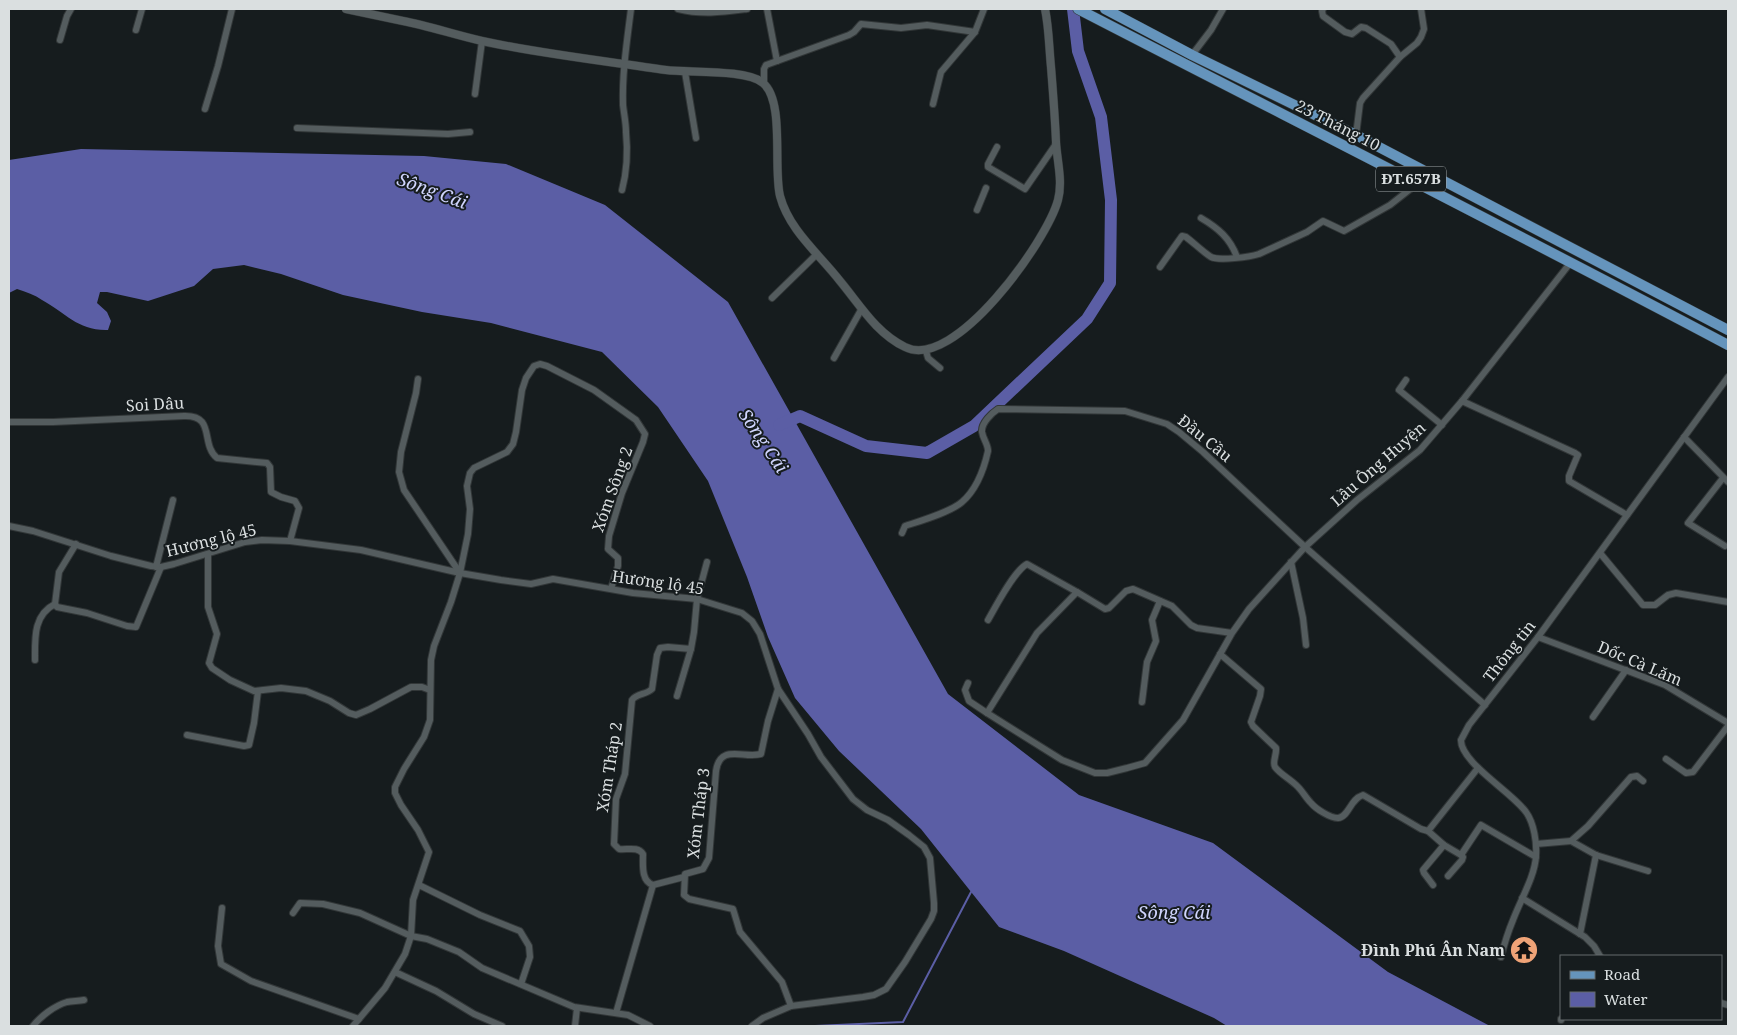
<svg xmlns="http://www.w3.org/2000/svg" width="1737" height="1035" font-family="'Noto Serif',serif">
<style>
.water{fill:#5b5ea5}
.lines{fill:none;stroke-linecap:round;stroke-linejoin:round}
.stream{stroke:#5b5ea5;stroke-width:2}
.river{stroke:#5b5ea5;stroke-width:12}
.minor-casing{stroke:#323738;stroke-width:8}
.tertiary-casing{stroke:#323738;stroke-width:9}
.primary-casing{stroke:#323738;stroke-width:11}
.minor{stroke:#545c5e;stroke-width:6}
.tertiary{stroke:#545c5e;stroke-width:8}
.primary{stroke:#6594bc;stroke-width:10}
.labels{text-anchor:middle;stroke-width:4;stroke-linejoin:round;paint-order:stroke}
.shield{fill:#161c1e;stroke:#9fa4a6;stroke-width:1}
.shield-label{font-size:15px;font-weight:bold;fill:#dadfe0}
.street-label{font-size:16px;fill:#dadfe0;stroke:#161c1e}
.poi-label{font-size:16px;font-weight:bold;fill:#dadfe0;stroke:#161c1e;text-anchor:end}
.water-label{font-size:18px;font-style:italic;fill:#d0d5fd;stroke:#161c1e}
</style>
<rect width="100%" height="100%" fill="#161c1e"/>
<path class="water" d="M81 149 424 156 506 164 605 205 728 302 948 694 1079 795 1213 843 1388 972 1490 1026H1227L1214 1018 1064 951 999 927 921 829 839 751 795 698 768 637 747 577 708 481 658 407 602 352 491 323 422 312 343 295 281 274 244 265 213 269 194 286 148 301 107 292H100L97 303 107 312 111 321 108 330C78 331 66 313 42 300 35 295 26 292 17 289L9 293V160Z"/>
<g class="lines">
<path class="stream" d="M815 1026 903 1022 971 892"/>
<path class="river" d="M779 425 800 416 866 446 927 453 974 426 1087 319 1110 283 1111 200 1101 117 1078 51 1073 9"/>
<defs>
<g id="minor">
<path d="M678 9C702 15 723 12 747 9"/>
<path d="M767 9 777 61"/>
<path d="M1323 9 1322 11 1323 16 1345 32 1352 34 1361 27 1366 28 1391 44 1400 57"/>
<path d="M136 30 142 9"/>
<path d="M60 40 67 16 71 9"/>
<path d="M1192 55 1211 30 1223 9"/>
<path d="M685 72 696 138"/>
<path d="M764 83V69L766 65 849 35 854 32 861 24 901 28 927 25 975 32"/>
<path d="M475 94 482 41"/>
<path d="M933 104 941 72 975 32 984 9"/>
<path d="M205 109 218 66 232 9"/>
<path d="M297 128 448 134 470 132"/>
<path d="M1356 135 1360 103 1363 98 1400 57 1417 43 1421 37 1424 29 1421 9"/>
<path d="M997 147 988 164V167L1025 189 1056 144"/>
<path d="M622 190C627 171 628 152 626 132 626 123 624 114 623 105 622 73 627 41 631 9"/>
<path d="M977 210 986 188"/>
<path d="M1201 218C1218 228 1230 238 1237 257"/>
<path d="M1160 267 1182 236 1186 237C1194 243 1203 252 1211 257 1219 261 1250 257 1259 254L1307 232 1323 221 1344 231 1390 205 1418 183"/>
<path d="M772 298 817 254"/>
<path d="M926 351 928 358 940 368"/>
<path d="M834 358 861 310"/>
<path d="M1406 380 1399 390 1442 425"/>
<path d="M1462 401 1575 453 1578 455 1577 457 1569 476V481L1627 515"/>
<path d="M9 422H53L184 416C216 415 200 444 217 458L267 463 270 467 271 492 281 497 295 501 299 508 290 541"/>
<path d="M1684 437 1728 482"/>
<path d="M1723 478 1688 523 1725 546"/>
<path d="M9 526 33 531 111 556 151 566 161 567 174 564 245 542 262 540 290 541 361 550 460 573 501 580 531 584 553 579 633 593 697 599 742 613 752 621 760 634 778 689 808 734 821 757 853 799 867 810 888 820 909 835 924 847 930 858 934 903V911L931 919 905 962 886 989 874 995 863 997 791 1006 763 1018 752 1026"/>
<path d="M902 533 905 526C920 521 951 512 962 502 976 490 984 469 988 451 988 444 983 439 982 432 981 423 992 413 998 409L1125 411 1167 424 1179 432 1203 452 1305 547 1485 705"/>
<path d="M76 544 59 572 55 604 57 607 87 613 127 626 136 627 161 567"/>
<path d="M1600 553 1643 605H1655L1668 595 1676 593 1728 602"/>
<path d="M208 554V607L217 634 209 663 212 668 230 680 254 691 281 688 306 691 330 701 349 713 356 715 370 709 411 687H422L430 690"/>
<path d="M1291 562 1303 618 1306 645"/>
<path d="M156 567 173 500"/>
<path d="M460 573 468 534 470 509 467 486 470 473 474 468 507 452 513 444 516 432 522 390 526 378 534 366 540 364 547 366 594 390 636 420 645 434 643 442 622 493 609 536 608 549 618 558V566L611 589"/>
<path d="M988 620C996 606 1014 571 1027 564L1077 592"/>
<path d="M1232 633 1197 628 1191 625 1172 606 1133 589 1126 591 1109 608 1105 609 1077 592 1037 633 987 713 1062 760 1095 773H1107L1127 768 1145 763 1183 720 1232 633 1249 609 1305 547 1357 500 1420 450 1462 401 1571 262"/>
<path d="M1538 637 1665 685 1728 723"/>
<path d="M1220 654 1261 689 1260 696 1251 722 1253 726 1276 748C1277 754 1272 762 1275 767 1280 774 1290 779 1296 785 1302 790 1305 797 1311 803 1316 809 1330 818 1338 818 1349 817 1350 799 1363 795L1421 829 1428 831 1478 768"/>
<path d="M35 660C35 639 33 615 55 604"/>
<path d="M968 683 965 690 969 701 987 713"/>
<path d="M778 689 768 721 761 754C744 759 720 743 716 771L709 858 703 869 685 874 684 895 689 899 733 909 740 932 782 982 791 1006"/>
<path d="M677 696 691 649"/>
<path d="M1142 702 1147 662 1156 641 1152 620 1160 601"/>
<path d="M1593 717 1626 670"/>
<path d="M187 735 244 746 249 745 254 723 258 691"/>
<path d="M1666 759 1686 773 1693 772 1728 726"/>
<path d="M1643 781 1637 776 1631 777 1588 826 1571 841 1596 855 1648 871"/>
<path d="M1428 831 1444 845 1461 855"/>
<path d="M1536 844 1571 841"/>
<path d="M1448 876 1462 860 1463 857 1461 855 1481 825 1536 857"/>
<path d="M419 885 480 915 520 931 529 946 530 957 521 984"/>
<path d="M653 885 684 877"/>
<path d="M1433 885 1424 873 1423 870 1444 845"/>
<path d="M1522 898 1585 937 1594 946 1600 956"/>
<path d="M222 908 218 946 221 964 251 981 359 1019"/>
<path d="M293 913 300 903 323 904 360 913 411 936 427 939 459 952 482 968 574 1007 628 1015 650 1026"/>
<path d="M1580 934 1596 855"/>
<path d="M1501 957C1504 945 1508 932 1513 920 1520 901 1535 876 1536 856 1537 843 1534 823 1526 812 1513 793 1460 762 1461 740L1469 725 1538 637 1728 377"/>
<path d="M395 972 436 991 474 1014 502 1026"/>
<path d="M1721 1003 1728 1005"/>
<path d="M616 1013 653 885C641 881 643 865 643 854 638 846 627 850 619 849L614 844 616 799 625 774 632 700C637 693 646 695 652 689L657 655 660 648 668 647 691 649 694 632 697 599 707 562"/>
<path d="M1561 1020V1019"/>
<path d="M33 1026C41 1016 54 1006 67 1002 72 1001 78 1001 84 1000"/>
<path d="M353 1026 385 988 405 954 411 936 413 900 429 852 418 830 401 805 395 793V787L404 769 424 737 430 720 431 660 434 646 451 602 460 573 404 490 399 472 401 452 416 393 418 379"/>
<path d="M575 1026 577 1008"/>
</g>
<path id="tertiary" d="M346 9C365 13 384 17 403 21 429 26 455 35 482 41 542 54 605 61 666 70 689 73 747 69 763 83 785 101 773 168 780 196 789 230 819 254 840 281 860 305 876 333 905 347 954 372 1047 241 1058 200 1063 181 1057 161 1056 142 1055 117 1053 92 1051 67 1049 47 1049 28 1045 9"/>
<g id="primary">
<path d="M1078 9C1295 121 1513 231 1728 345"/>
<path d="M1105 9 1192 55 1356 135 1728 330"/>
</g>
</defs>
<use href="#minor" class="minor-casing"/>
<use href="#tertiary" class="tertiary-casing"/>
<use href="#primary" class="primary-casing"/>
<use href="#minor" class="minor"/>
<use href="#tertiary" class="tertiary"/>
<use href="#primary" class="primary"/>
</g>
<defs>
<symbol id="temple-disc" viewBox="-11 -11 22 22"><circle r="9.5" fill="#efa377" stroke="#161c1e"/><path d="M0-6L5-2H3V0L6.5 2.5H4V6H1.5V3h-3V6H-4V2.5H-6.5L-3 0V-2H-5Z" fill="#111"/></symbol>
</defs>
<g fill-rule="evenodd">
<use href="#temple-disc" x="1508" y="934" width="32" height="32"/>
</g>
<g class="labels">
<rect class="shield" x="1376" y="166.5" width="70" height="25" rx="4"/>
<g class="shield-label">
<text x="1411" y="184">ĐT.657B</text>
</g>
<g class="street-label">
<text transform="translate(1338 125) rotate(27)" y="6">23 Tháng 10</text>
<text transform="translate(155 404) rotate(-3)" y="6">Soi Dâu</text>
<text transform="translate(1205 438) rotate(39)" y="6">Đầu Cầu</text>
<text transform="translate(1378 464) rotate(-41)" y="6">Lầu Ông Huyện</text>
<text transform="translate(612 489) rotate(-70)" y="6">Xóm Sông 2</text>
<text transform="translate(211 540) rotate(-14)" y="6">Hương lộ 45</text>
<text transform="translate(658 582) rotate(8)" y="6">Hương lộ 45</text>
<text transform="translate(1509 651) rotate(-52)" y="6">Thông tin</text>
<text transform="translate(1640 663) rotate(23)" y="6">Dốc Cà Lăm</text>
<text transform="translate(609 767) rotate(-81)" y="6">Xóm Tháp 2</text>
<text transform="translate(698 813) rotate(-83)" y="6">Xóm Tháp 3</text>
</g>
<g class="poi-label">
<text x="1505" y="956">Đình Phú Ân Nam</text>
</g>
<g class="water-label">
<text transform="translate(432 191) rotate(20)" y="6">Sông Cái</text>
<text transform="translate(763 441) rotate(56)" y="6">Sông Cái</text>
<text x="1174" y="919">Sông Cái</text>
</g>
</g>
<rect width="1737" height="1035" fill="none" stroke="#dadfe0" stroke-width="20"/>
<rect x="1560" y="955" width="162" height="65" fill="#161c1e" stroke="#646a6c"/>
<rect x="1570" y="971" width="25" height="8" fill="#6594bc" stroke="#646a6c"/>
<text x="1604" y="980" font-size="15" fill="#dadfe0">Road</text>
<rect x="1570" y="992" width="25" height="15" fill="#5b5ea5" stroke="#646a6c"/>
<text x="1604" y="1005" font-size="15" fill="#dadfe0">Water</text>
</svg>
